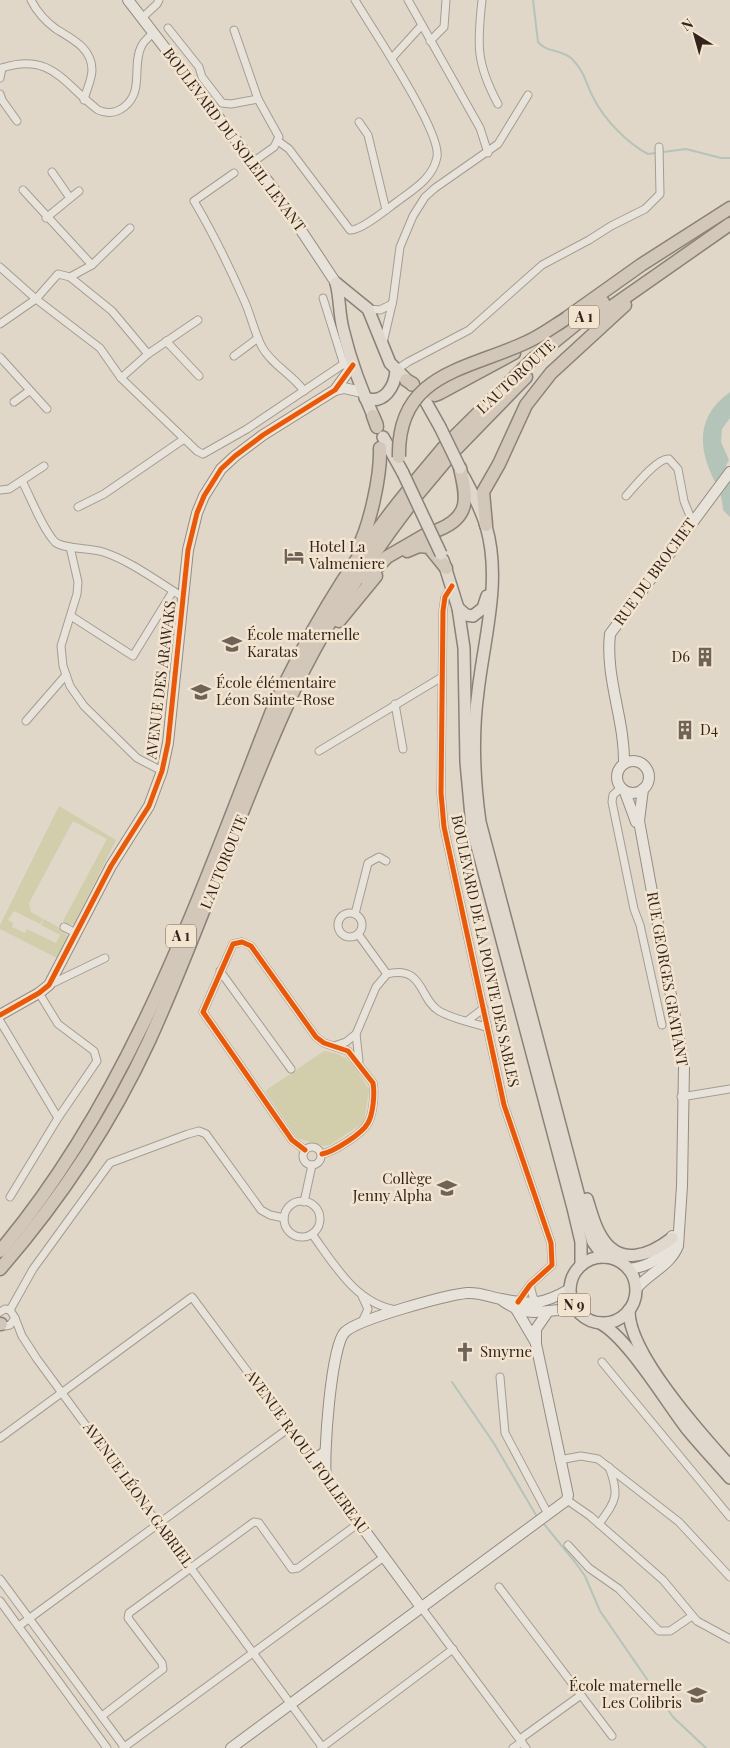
<svg xmlns="http://www.w3.org/2000/svg" width="730" height="1748" font-family="'Playfair Display',serif">
<style>
.green{fill:#d2ceac}
.water{fill:#b5c4b9}
.lines{fill:none;stroke-linecap:round;stroke-linejoin:round}
.stream{stroke:#b5c4b9;stroke-width:2}
.street-casing{stroke:#a59c92;stroke-width:9}
.secondary-casing{stroke:#948c83;stroke-width:12}
.primary-casing{stroke:#8a8279;stroke-width:14}
.highway-casing{stroke:#8a8279;stroke-width:15}
.street{stroke:#e8e3da;stroke-width:7}
.secondary{stroke:#e8e3da;stroke-width:10}
.primary{stroke:#e0d8cc;stroke-width:11}
.highway{stroke:#d3c7ba;stroke-width:12}
.primary-bridge-casing{stroke:#8a8279;stroke-width:14;stroke-linecap:butt}
.highway-bridge-casing{stroke:#8a8279;stroke-width:15;stroke-linecap:butt}
.primary-bridge{stroke:#e0d8cc;stroke-width:11}
.highway-bridge{stroke:#d3c7ba;stroke-width:12}
.cycleway-casing{stroke:#f2e4ce;stroke-width:8}
.cycleway{stroke:#e8590c;stroke-width:5}
.labels{text-anchor:middle;stroke-width:5;stroke-linejoin:round;paint-order:stroke}
.shield{fill:#f2e4ce;stroke:#6c5e51;stroke-width:1}
.shield-label{font-size:14px;font-weight:bold;fill:#32241c}
.street-label{font-size:15px;fill:#32241c;stroke:#f2e4ce}
.poi-label{font-size:15px;fill:#32241c;stroke:#f2e4ce;text-anchor:start}
</style>
<rect width="100%" height="100%" fill="#e0d7c9"/>
<g class="green">
<path d="M59 806 116 840 74 924 65 925 63 921 107 839 73 821 29 903 31 912 43 919 40 924 14 911 8 920 13 923 12 927 25 933 27 929 56 943 60 935 41 925 44 919 63 930 68 937 57 958 0 929V925Z"/>
<path d="M324 1051C351 1054 355 1068 369 1089L364 1122 330 1145 323 1146 297 1138 265 1091Z"/>
</g>
<path class="water" d="M730 392V418L722 429 721 442 729 460 726 465 730 470V517L723 510C722 494 719 491 713 478 697 444 698 415 730 392Z"/>
<g class="lines">
<g class="stream">
<path d="M533 0 538 42C547 53 562 49 572 59 586 73 585 83 594 99 604 119 628 144 648 154L686 149 721 158H730"/>
<path d="M452 1382 493 1442 536 1515"/>
<path d="M544 1524 575 1562 585 1576 600 1611 673 1717 706 1748"/>
</g>
<defs>
<g id="street">
<path d="M31 0C37 12 45 21 56 29 72 39 92 48 92 70 92 79 86 91 84 100"/>
<path d="M408 0 480 128 488 153"/>
<path d="M482 0C477 45 476 63 498 104"/>
<path d="M142 18 157 4 159 0"/>
<path d="M168 28 199 67 202 77 222 103 231 104 258 99"/>
<path d="M234 30 258 99 279 137 274 147 253 162"/>
<path d="M430 41 444 27 446 0"/>
<path d="M392 58 422 25"/>
<path d="M2 68C51 52 63 83 98 110 107 114 115 114 124 107 145 91 131 65 142 45 145 40 150 36 153 33"/>
<path d="M0 78 2 68"/>
<path d="M0 94 2 100 17 121"/>
<path d="M359 122 368 135 386 210"/>
<path d="M278 141 289 149 350 230C361 231 388 208 398 201 414 189 433 178 437 157 442 132 371 27 355 0"/>
<path d="M52 172 70 198"/>
<path d="M234 173 194 201C213 233 229 266 244 300 251 315 254 332 262 347 272 365 292 374 304 391"/>
<path d="M23 190 92 265"/>
<path d="M46 218 79 191"/>
<path d="M0 267 36 299 100 348 121 378 197 451 203 454 247 429 351 359"/>
<path d="M70 277 112 311 148 354"/>
<path d="M323 298 344 365"/>
<path d="M368 309 380 310 392 304"/>
<path d="M0 324 36 299 58 274 70 277 92 265 130 228"/>
<path d="M166 341 199 376"/>
<path d="M383 343 393 300 400 247 413 216 425 197 435 188 498 144 528 95"/>
<path d="M234 356 258 338"/>
<path d="M0 357 47 409"/>
<path d="M396 370 408 362 469 330 542 265 589 240 611 226 645 209 660 194 659 147"/>
<path d="M121 378 148 354 198 320"/>
<path d="M14 402 29 391"/>
<path d="M22 481C31 498 42 528 55 542 63 549 90 548 103 552 131 561 158 582 183 597"/>
<path d="M0 490 9 489 44 466"/>
<path d="M626 496C634 487 658 457 669 459L678 469 684 501 692 521"/>
<path d="M78 507 104 494 184 439"/>
<path d="M70 547 78 582 77 594 61 646 63 666 70 686 84 706 137 758 162 771"/>
<path d="M452 587 445 597 443 611 441 793 444 827 504 1105 551 1243 552 1265 530 1285 518 1302"/>
<path d="M71 616 133 656 173 591"/>
<path d="M395 704 403 749"/>
<path d="M26 721 66 675"/>
<path d="M319 751 442 677"/>
<path d="M621 788 613 795 612 802 634 909 640 925 662 1025"/>
<circle cx="350" cy="925" r="12"/>
<path d="M355 914 368 863 379 857 386 861"/>
<path d="M64 927 76 933"/>
<path d="M358 934 387 974"/>
<path d="M220 971 291 1069"/>
<path d="M49 985 105 958"/>
<path d="M0 1021 58 1118"/>
<path d="M467 1021 484 1008"/>
<path d="M334 1046 346 1042 356 1034"/>
<path d="M359 1061 356 1034 376 987 387 974C424 965 419 999 439 1011 453 1019 472 1023 487 1027"/>
<path d="M681 1097 730 1089"/>
<circle cx="312" cy="1156" r="9"/>
<path d="M305 1150 292 1140 203 1012 233 944 242 942 251 946 316 1037 324 1043 348 1051 373 1083C375 1094 373 1114 368 1123 362 1134 333 1152 322 1154"/>
<path d="M10 1197 58 1118 97 1061 94 1051 58 1024 39 993"/>
<circle cx="302" cy="1219" r="18"/>
<path d="M304 1202 312 1165"/>
<path d="M312 1234C334 1264 356 1304 397 1310"/>
<path d="M530 1285 533 1297 539 1305"/>
<path d="M362 1296 368 1309 362 1322"/>
<path d="M10 1310 33 1269 110 1163 188 1134 199 1131 206 1134 261 1210 270 1215 284 1218"/>
<path d="M0 1312 5 1309 10 1310 15 1318 10 1325 5 1326 0 1323"/>
<path d="M15 1318 22 1336 37 1359 323 1748"/>
<path d="M602 1362 730 1517"/>
<path d="M500 1377 505 1433 548 1514"/>
<path d="M0 1438 192 1297 326 1477"/>
<path d="M559 1460 581 1456 598 1459 679 1522 730 1577"/>
<path d="M567 1500 590 1516 663 1580 697 1621 730 1639"/>
<path d="M599 1524C616 1500 620 1496 609 1467"/>
<path d="M568 1545 589 1568 619 1589 659 1631H670L692 1616"/>
<path d="M0 1579 125 1748"/>
<path d="M499 1587 612 1736"/>
<path d="M0 1601 107 1748"/>
<path d="M421 1607 526 1748"/>
<path d="M19 1626 289 1428"/>
<path d="M102 1716 163 1669 162 1663 128 1618 129 1613 254 1522 259 1523 292 1569 298 1568 359 1523"/>
<path d="M520 1739 581 1695"/>
<path d="M123 1748 384 1557"/>
<path d="M321 1748 453 1649"/>
<path d="M513 1748 522 1742"/>
</g>
<g id="secondary">
<path d="M128 0 273 188 336 283"/>
<path d="M335 390 344 388 362 392"/>
<circle cx="633" cy="777" r="16"/>
<path d="M624 764C625 720 605 678 610 634L730 472"/>
<path d="M625 792 636 822"/>
<path d="M0 1015 39 993 49 985 111 866 149 806 162 771 168 743 188 550 197 513 204 496 221 469 235 456 263 435 335 390 353 365"/>
<path d="M628 1269C649 1267 665 1257 672 1236"/>
<path d="M636 1289C649 1273 670 1266 678 1246L682 1186 684 1066 639 821 643 789"/>
<path d="M503 1301C532 1321 546 1307 576 1310"/>
<path d="M516 1309 536 1343"/>
<path d="M310 1456 318 1457 325 1452"/>
<path d="M421 1607 326 1478C323 1457 331 1345 345 1332 358 1319 447 1295 467 1293 480 1292 489 1297 501 1299 532 1305 542 1305 570 1289"/>
<path d="M231 1748 567 1500 568 1495 536 1344V1329L547 1313"/>
</g>
<g id="primary">
<path d="M336 283C340 298 339 314 343 329 351 363 363 394 377 424"/>
<path d="M336 283 368 309 390 363 412 385"/>
<path d="M422 395 440 427"/>
<path d="M365 398C384 405 395 387 396 370"/>
<path d="M383 437 403 473"/>
<path d="M464 477C472 492 481 509 486 526 502 580 484 638 478 692 472 736 474 779 480 822L582 1208 593 1242 604 1257"/>
<path d="M443 560 458 608 464 648 466 762 472 827 573 1208 581 1242V1265"/>
<path d="M458 608 466 615 473 616 483 608 487 596"/>
<path d="M587 1199C591 1211 594 1225 601 1236 619 1267 649 1256 672 1238"/>
<circle cx="603" cy="1290" r="33"/>
<path d="M629 1310C628 1353 701 1434 730 1466"/>
<path d="M600 1323C628 1338 666 1402 687 1429 701 1446 716 1462 730 1478"/>
</g>
<g id="highway">
<path d="M597 317 730 224"/>
<path d="M558 324 641 265 730 208"/>
<path d="M406 380 413 384"/>
<path d="M426 391 435 395 440 393 514 353"/>
<path d="M373 416 377 427"/>
<path d="M452 439 533 359 603 302"/>
<path d="M456 449 526 377"/>
<path d="M413 484 444 447"/>
<path d="M418 494 449 457"/>
<path d="M486 525 483 492 499 464 526 405 551 373 625 305"/>
<path d="M438 530C471 517 467 497 460 468"/>
<path d="M357 550C370 526 381 475 380 448"/>
<path d="M407 551 419 546 429 547 446 568"/>
<path d="M366 579 387 557 425 535"/>
<path d="M339 621 376 576"/>
<path d="M0 1251C131 1096 199 897 272 711 308 633 353 558 407 492"/>
<path d="M0 1269C59 1201 111 1123 149 1041 201 927 240 806 293 692 324 625 367 561 412 502"/>
<path d="M0 1324H1"/>
</g>
</defs>
<use href="#street" class="street-casing"/>
<use href="#secondary" class="secondary-casing"/>
<use href="#primary" class="primary-casing"/>
<use href="#highway" class="highway-casing"/>
<use href="#street" class="street"/>
<use href="#secondary" class="secondary"/>
<use href="#primary" class="primary"/>
<use href="#highway" class="highway"/>
<defs>
<g id="primary-bridge">
<path d="M440 427 460 468"/>
<path d="M403 473 441 554"/>
</g>
<path id="highway-bridge" d="M399 457C397 373 467 370 527 342 541 336 554 326 567 318"/>
</defs>
<use href="#primary-bridge" class="primary-bridge-casing"/>
<use href="#highway-bridge" class="highway-bridge-casing"/>
<use href="#primary-bridge" class="primary-bridge"/>
<use href="#highway-bridge" class="highway-bridge"/>
<defs>
<g id="cycleway">
<path d="M452 586 445 597 443 611 441 793 444 827 504 1105 551 1243 552 1265 530 1285 518 1302"/>
<path d="M0 1015 39 993 49 985 111 866 149 806 162 771 168 743 188 550 197 513 204 496 221 469 235 456 263 435 335 390 353 365"/>
<path d="M305 1150 292 1140 203 1012 233 944 242 942 251 946 316 1037 324 1043 348 1051 373 1083C375 1094 373 1114 368 1123 362 1134 333 1152 322 1154"/>
</g>
</defs>
<use href="#cycleway" class="cycleway-casing"/>
<use href="#cycleway" class="cycleway"/>
</g>
<defs>
<symbol id="hotel-bare" viewBox="-9 -9 18 18"><path d="M-6-4.5h1.5V1H6V5H4.5V3h-9V5H-6ZM-4 0a1.8 1.8 0 1 1 3.6 0ZM.5 0V-2.5h3Q6-2.5 6 0Z" fill="#6f6359" stroke="#f2e4ce" stroke-width="2.5" paint-order="stroke"/></symbol>
<symbol id="school-bare" viewBox="-9 -9 18 18"><path d="M0-5L7-2L0 1L-7-2ZM-4 1L0 2.5L4 1V4Q0 6-4 4Z" fill="#6f6359" stroke="#f2e4ce" stroke-width="2.5" paint-order="stroke"/></symbol>
<symbol id="building-bare" viewBox="-9 -9 18 18"><path d="M-4-6H4V6H1V3H-1V6H-4ZM-2.5-4.3h1.7v1.8h-1.7ZM.8-4.3h1.7v1.8H.8ZM-2.5-1h1.7V.8h-1.7ZM.8-1h1.7V.8H.8Z" fill="#6f6359" stroke="#f2e4ce" stroke-width="2.5" paint-order="stroke"/></symbol>
<symbol id="church-bare" viewBox="-9 -9 18 18"><path d="M-1.2-6h2.4v3.5h3.3v2.4h-3.3V6h-2.4V-.1h-3.3v-2.4h3.3Z" fill="#6f6359" stroke="#f2e4ce" stroke-width="2.5" paint-order="stroke"/></symbol>
</defs>
<g fill-rule="evenodd">
<use href="#hotel-bare" x="280" y="542" width="28" height="28"/>
<use href="#school-bare" x="218" y="630" width="28" height="28"/>
<use href="#building-bare" x="691" y="643" width="28" height="28"/>
<use href="#school-bare" x="187" y="678" width="28" height="28"/>
<use href="#building-bare" x="671" y="716" width="28" height="28"/>
<use href="#school-bare" x="433" y="1174" width="28" height="28"/>
<use href="#church-bare" x="451" y="1338" width="28" height="28"/>
<use href="#school-bare" x="683" y="1681" width="28" height="28"/>
</g>
<g class="labels">
<g class="shield">
<rect x="569" y="305.5" width="30" height="23" rx="4"/>
<rect x="166" y="924.5" width="30" height="23" rx="4"/>
<rect x="558" y="1293.5" width="32" height="23" rx="4"/>
</g>
<g class="shield-label">
<text x="584" y="322">A 1</text>
<text x="181" y="941">A 1</text>
<text x="574" y="1310">N 9</text>
</g>
<g class="street-label">
<text transform="translate(234 140) rotate(53)" y="5">BOULEVARD DU SOLEIL LEVANT</text>
<text transform="translate(516 377) rotate(-43)" y="5">L'AUTOROUTE</text>
<text transform="translate(655 572) rotate(-54)" y="5">RUE DU BROCHET</text>
<text transform="translate(161 680) rotate(-83)" y="5">AVENUE DES ARAWAKS</text>
<text transform="translate(224 862) rotate(-68)" y="5">L'AUTOROUTE</text>
<text transform="translate(485 951) rotate(78)" y="5">BOULEVARD DE LA POINTE DES SABLES</text>
<text transform="translate(667 979) rotate(80)" y="5">RUE GEORGES GRATIANT</text>
<text transform="translate(307 1452) rotate(54)" y="5">AVENUE RAOUL FOLLEREAU</text>
<text transform="translate(138 1495) rotate(54)" y="5">AVENUE LÉONA GABRIEL</text>
</g>
<g class="poi-label">
<text x="309" y="552">Hotel La<tspan x="309" dy="17">Valmeniere</tspan></text>
<text x="247" y="640">École maternelle<tspan x="247" dy="17">Karatas</tspan></text>
<text x="690" y="662" text-anchor="end">D6</text>
<text x="216" y="688">École élémentaire<tspan x="216" dy="17">Léon Sainte-Rose</tspan></text>
<text x="700" y="735">D4</text>
<text x="432" y="1184" text-anchor="end">Collège<tspan x="432" dy="17">Jenny Alpha</tspan></text>
<text x="480" y="1357">Smyrne</text>
<text x="682" y="1691" text-anchor="end">École maternelle<tspan x="682" dy="17">Les Colibris</tspan></text>
</g>
</g>
<g transform="translate(695 35) rotate(323)" stroke="#f2e4ce" stroke-width="4" paint-order="stroke">
<path d="M0-4L9 19L0 12L-9 19Z" fill="#32241c"/>
<text y="-8" font-size="14" font-weight="bold" text-anchor="middle" fill="#32241c">N</text>
</g>
</svg>
